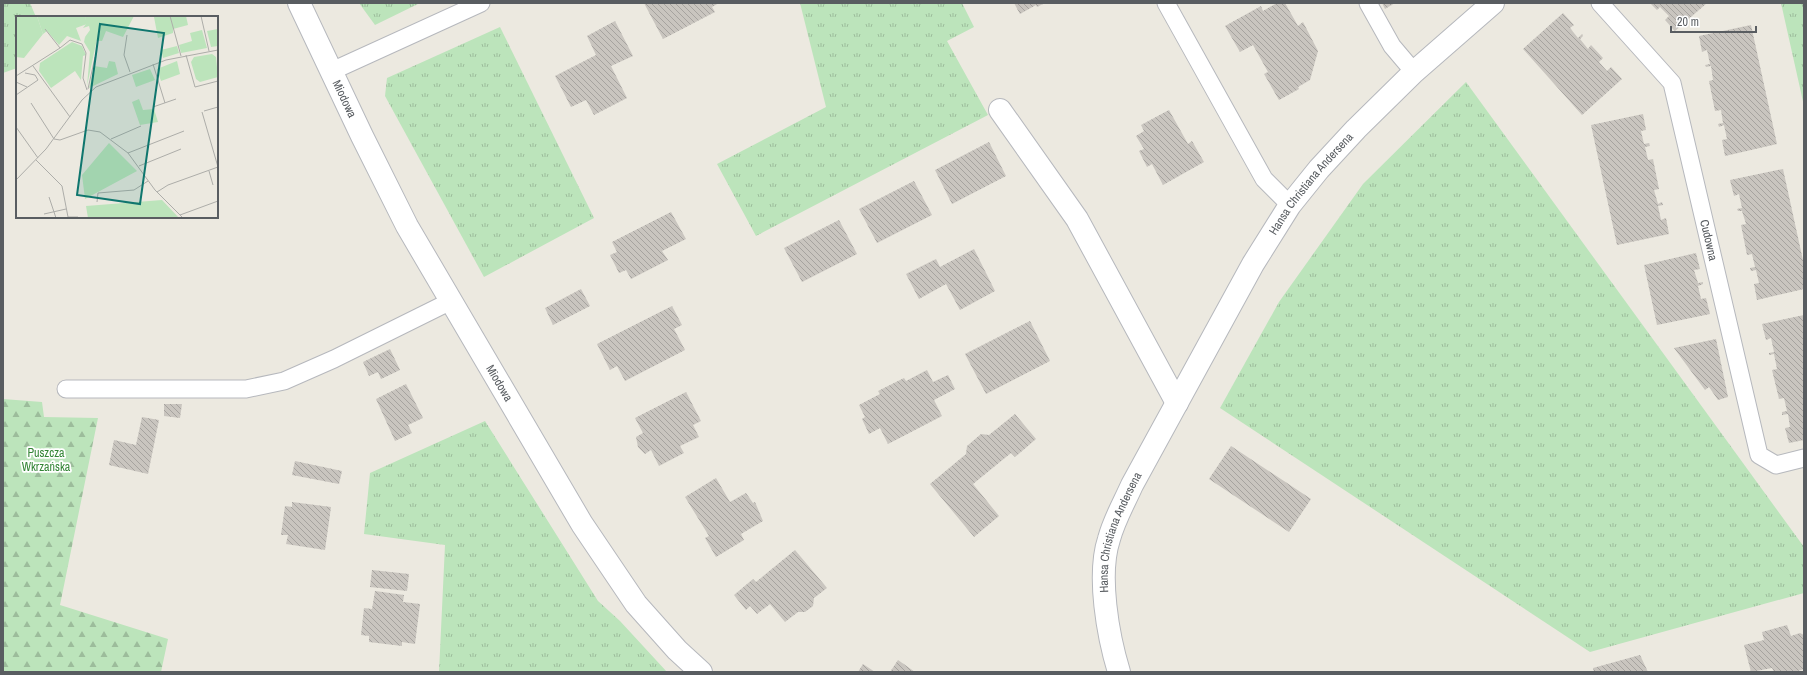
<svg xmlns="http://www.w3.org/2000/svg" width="1807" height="675" font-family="'Archivo Narrow',sans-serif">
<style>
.grass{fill:url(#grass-tufts)}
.forest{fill:url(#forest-firs)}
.building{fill:url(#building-back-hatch)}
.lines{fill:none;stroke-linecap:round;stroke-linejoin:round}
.lane-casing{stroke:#b6b8bd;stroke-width:19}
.street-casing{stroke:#b6b8bd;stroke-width:24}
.lane{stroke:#fff;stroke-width:17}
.street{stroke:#fff;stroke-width:22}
.labels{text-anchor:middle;stroke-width:3.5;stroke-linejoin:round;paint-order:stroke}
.street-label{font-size:12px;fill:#595d61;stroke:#fff}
.park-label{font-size:12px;fill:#348536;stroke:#fff}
.inset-road{fill:none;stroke:#adada9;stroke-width:1}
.view{fill:#0f766e;fill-opacity:0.15;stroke:#0f766e;stroke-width:2}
.inset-edge{fill:none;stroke:#595d61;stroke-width:2}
</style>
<defs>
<pattern id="grass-tufts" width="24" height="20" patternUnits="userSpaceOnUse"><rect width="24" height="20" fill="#bce4bb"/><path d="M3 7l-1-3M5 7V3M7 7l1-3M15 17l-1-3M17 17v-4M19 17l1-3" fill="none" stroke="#9cbc9b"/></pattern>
<pattern id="forest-firs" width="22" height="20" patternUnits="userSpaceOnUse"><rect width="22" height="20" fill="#bce4bb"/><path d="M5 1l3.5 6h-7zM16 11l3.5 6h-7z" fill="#9cbc9b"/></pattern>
<pattern id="building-back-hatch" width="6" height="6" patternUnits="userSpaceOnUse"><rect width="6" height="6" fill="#c9c5bf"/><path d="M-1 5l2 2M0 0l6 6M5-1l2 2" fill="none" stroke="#a6a39f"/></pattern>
</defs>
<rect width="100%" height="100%" fill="#ece9e0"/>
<g class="grass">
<path d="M3 3H30L36 17H17V68L3 73Z"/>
<path d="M359 3H420L375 25Z"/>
<path d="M800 3H962L974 27 947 41 988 115 756 236 717 164 826 107Z"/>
<path d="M1781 3H1804V106Z"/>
<path d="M500 27 594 218 484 277 385 96 387 78Z"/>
<path d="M1466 82 1804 547V593L1590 652 1220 408 1279 302 1363 184Z"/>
<path d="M485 421 598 601 620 621 667 672H439L445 545 364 534 370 473Z"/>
</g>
<path class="forest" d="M3 399 42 402 44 417 98 418 60 605 168 639 161 672H3Z"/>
<g class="building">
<path d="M644 3H719L712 7 715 12 663 39Z"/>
<path d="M1014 3H1045L1037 7 1036 5 1020 14Z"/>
<path d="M1277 3H1285L1298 26 1303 22 1318 51 1310 80 1298 87 1299 89 1279 100 1264 74 1268 72 1253 45 1240 52 1225 26 1261 6 1263 11Z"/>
<path d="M1382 3H1395L1385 9Z"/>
<path d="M1650 3H1707L1675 31 1665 20 1669 16 1660 7 1657 10Z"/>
<path d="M1563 13 1574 25 1570 28 1578 38 1582 34 1583 36 1580 39 1588 49 1591 45 1603 58 1599 62 1607 71 1611 67 1622 79 1582 115 1523 49Z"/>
<path d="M615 21 633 56 611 66 627 98 594 115 586 100 571 107 555 76 596 55 587 36Z"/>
<path d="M1751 25 1777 144 1725 156 1722 140 1727 139 1724 125 1719 127 1718 124 1723 123 1721 110 1715 111 1709 81 1713 80 1711 66 1706 67 1705 65 1710 64 1707 50 1702 52 1699 36Z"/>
<path d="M1169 110 1188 144 1192 141 1204 162 1163 185 1152 164 1147 167 1139 151 1144 149 1136 136 1144 131 1141 125Z"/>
<path d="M1643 114 1646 130 1641 131 1644 144 1649 143 1650 146 1645 147 1648 160 1653 159 1659 189 1654 190 1658 204 1662 202 1663 205 1658 206 1661 220 1666 218 1669 234 1617 245 1591 125Z"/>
<path d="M989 142 1006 176 952 204 935 170Z"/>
<path d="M1783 169 1804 265V289L1757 300 1754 284 1759 283 1756 270 1751 271 1750 268 1755 267 1752 254 1747 255 1741 225 1746 224 1742 211H1738L1737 209 1742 208 1739 194 1734 196 1730 180Z"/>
<path d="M914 181 932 215 877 243 859 209Z"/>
<path d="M671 212 686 239 662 251 668 260 631 279 626 270 619 273 610 255 617 252 612 242Z"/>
<path d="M839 220 857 254 802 282 784 248Z"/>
<path d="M974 249 995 291 960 310 946 284 919 299 906 274 936 259 940 267Z"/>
<path d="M1696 253 1700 269 1694 270 1698 283 1703 282V284L1698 286 1701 299 1706 298 1710 314 1657 325 1644 265Z"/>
<path d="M581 289 590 306 553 325 545 308Z"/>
<path d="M672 306 682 325 674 329 685 350 625 381 617 366 610 370 597 344Z"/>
<path d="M1804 315V440L1789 443 1785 428 1790 427 1788 414 1782 415V412L1787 411 1784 398 1779 399 1772 370 1777 369 1774 354 1769 355V353L1774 352 1771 338 1766 340 1762 324Z"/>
<path d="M1030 321 1050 361 986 394 965 354Z"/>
<path d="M1716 339 1728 397 1718 400 1709 387 1705 390 1674 348Z"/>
<path d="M390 349 400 370 381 379 378 372 369 376 363 362Z"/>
<path d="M927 370 933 382 948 375 955 389 934 400 942 416 888 444 880 428 869 434 862 419 865 417 859 405 880 394 878 391 904 378 906 381Z"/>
<path d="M406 384 423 418 408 425 412 433 395 441 376 399Z"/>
<path d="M686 392 701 421 693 425 699 437 680 446 684 453 659 466 651 450 645 454 638 447 636 437 643 433 635 418Z"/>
<path d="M164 404H182L180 418 164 416Z"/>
<path d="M1015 414 1036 439 1015 457 1011 453 973 484 999 516 974 537 930 484 966 454 967 446 981 434 989 435Z"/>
<path d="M142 417 159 420 148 474 109 465 114 440 136 445Z"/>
<path d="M1231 446 1311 499 1289 532 1209 479Z"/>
<path d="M295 461 342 471 339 484 292 475Z"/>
<path d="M716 478 730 502 746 493 753 503 755 502 763 521 741 534 744 540 716 557 705 538 709 536 685 497Z"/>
<path d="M292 502 331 507 325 550 286 544 288 535H281L285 506 292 507Z"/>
<path d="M795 550 827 588 814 598 813 606 805 612H798L785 622 770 604 757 614 750 606 746 610 734 595 753 579 756 582Z"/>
<path d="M372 570 409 574 407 591 370 587Z"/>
<path d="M375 591 404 595 403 602 420 604 415 644 402 642V646L369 642V636L361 635 364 608 372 609Z"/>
<path d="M1787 625 1791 636 1800 633 1804 635V669L1795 672H1774L1772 668 1751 672 1744 645 1764 640 1762 632Z"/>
<path d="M1640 655 1648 672H1594L1593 668Z"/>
<path d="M898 660 915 672H890Z"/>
<path d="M863 664 875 672H858Z"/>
</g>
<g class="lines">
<defs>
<g id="lane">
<path d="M1166 3 1264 179 1290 205"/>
<path d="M1368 3 1392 46 1414 72"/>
<path id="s1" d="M1600 3 1672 83 1759 455 1776 465 1804 458"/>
<path d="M332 71 481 3"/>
<path d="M66 389H246L284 381 334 359 451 301"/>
</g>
<g id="street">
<path id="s2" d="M299 3 362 136 407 226 582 524 636 604 677 650 701 672"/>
<path d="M1000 110 1077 219 1177 403"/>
<path id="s3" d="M1119 672C1108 636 1097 575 1109 539 1114 520 1124 503 1132 485L1253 264 1290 205 1319 169 1356 129 1414 72 1493 3"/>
</g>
</defs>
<use href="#lane" class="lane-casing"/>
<use href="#street" class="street-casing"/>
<use href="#lane" class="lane"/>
<use href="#street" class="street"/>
</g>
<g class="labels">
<g class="street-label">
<text dy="4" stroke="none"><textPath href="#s2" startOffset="106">Miodowa</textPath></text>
<text dy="4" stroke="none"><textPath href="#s3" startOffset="545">Hansa Christiana Andersena</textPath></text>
<text dy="4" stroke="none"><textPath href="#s1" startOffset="269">Cudowna</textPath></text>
<text dy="4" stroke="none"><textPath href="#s2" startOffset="430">Miodowa</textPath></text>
<text dy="4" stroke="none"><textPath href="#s3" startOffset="144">Hansa Christiana Andersena</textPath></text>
</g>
<g class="park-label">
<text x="46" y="457">Puszcza<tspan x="46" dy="14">Wkrzańska</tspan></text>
</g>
</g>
<g transform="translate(16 16)">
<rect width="202" height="202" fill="#ece9e0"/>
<path d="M21 0H69L71 8 60 12 65 25 51 20 43 29 31 15 27 18ZM170 0 172 9 157 13V17L142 22 138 1ZM202 13V30L195 31 191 15ZM186 14 191 32 165 37 163 29 176 25 174 17ZM69 21 71 24 81 23 71 70 74 36 68 26ZM56 26 66 30 70 39 67 40 65 64 59 55 35 72 23 55 24 47ZM161 30 163 37 147 42 145 34ZM196 38 200 41 202 61 184 66 180 63 175 46 178 41ZM93 45 99 46 102 58 73 72 78 50 91 52ZM161 45 164 58 145 65 141 53ZM134 53 139 64 120 71 116 59ZM123 83 127 94 138 93 142 106 124 109 116 86ZM93 127 121 155 69 183 66 159ZM146 184 163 202H72L70 190Z" fill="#bce4bb"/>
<path d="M0 0H21L27 18 8 42 0 41ZM29 0H36L48 17 47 22H42L40 12ZM69 0H118L107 21 90 15 86 25 70 24 69 21 74 14 73 10 67 12 70 8Z" fill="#bce4bb"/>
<path class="inset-road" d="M154 0 165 40M185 0 193 35M29 13 44 32 54 24 66 28 70 37 67 62 71 74M111 19 108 39 114 56M170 39 179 71 202 65M137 48 149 87M17 50 54 101M0 60 44 32M0 66 11 71M72 73 79 41M0 79 22 64 19 59 9 57M15 87 38 123M137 91 160 83M188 95 202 91M186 96 202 151M0 111 22 142M38 123 44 124 72 114 84 116 112 137 139 174 167 202M95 123 125 110M112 137 168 115M20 144 46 170 52 201H62M123 150 165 133M193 155 197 169M0 164 30 133 66 84 80 71 150 44 202 34M141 176 152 169 202 151M33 181 40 202M81 186 82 177 118 174 132 165M28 198 50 193M164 199 202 185"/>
<path class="view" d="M84 8 148 17 124 188 61 179Z"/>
<rect width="202" height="202" class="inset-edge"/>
</g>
<rect width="1807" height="675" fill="none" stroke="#595d61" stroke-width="8"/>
<path d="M1671 26v6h85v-6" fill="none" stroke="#595d61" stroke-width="2"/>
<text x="1677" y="26" font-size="12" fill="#595d61" stroke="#ffffff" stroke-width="3" paint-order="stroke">20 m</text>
</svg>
